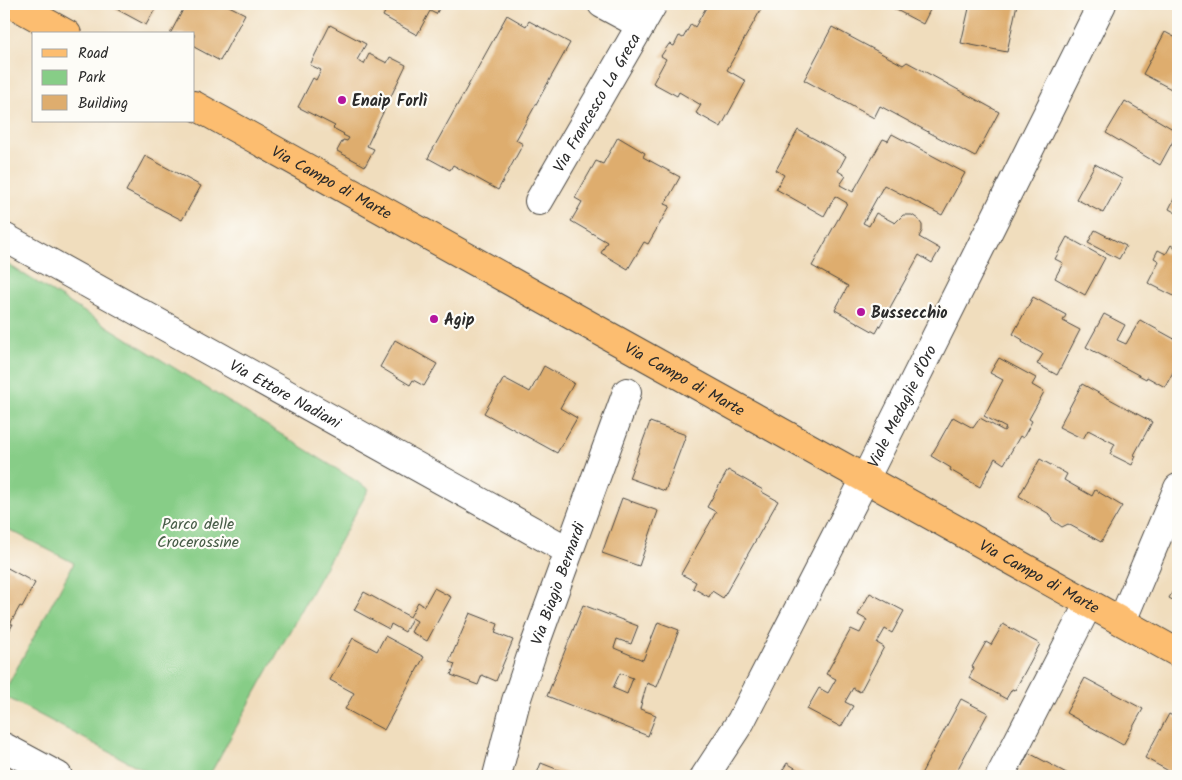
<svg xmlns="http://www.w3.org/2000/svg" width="1182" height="780" font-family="Kalam,sans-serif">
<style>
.green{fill:#87cd87;stroke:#597c59}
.building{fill:#dead6e;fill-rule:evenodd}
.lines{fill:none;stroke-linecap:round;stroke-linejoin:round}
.minor-casing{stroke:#494641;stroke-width:30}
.major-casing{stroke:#494641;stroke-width:30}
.minor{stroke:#fff;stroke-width:28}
.major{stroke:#fcbd6f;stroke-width:28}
.poi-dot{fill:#b5179e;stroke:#fdfcf7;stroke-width:2}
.labels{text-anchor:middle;stroke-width:4.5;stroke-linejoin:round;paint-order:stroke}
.poi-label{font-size:16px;font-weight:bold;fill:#2b2b2b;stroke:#fdfcf7;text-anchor:start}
.street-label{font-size:16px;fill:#2b2b2b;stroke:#fdfcf7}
.park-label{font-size:16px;fill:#475c47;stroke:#fdfcf7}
</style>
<rect width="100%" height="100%" fill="#fdfcf7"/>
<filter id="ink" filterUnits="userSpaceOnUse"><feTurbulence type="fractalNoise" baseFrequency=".02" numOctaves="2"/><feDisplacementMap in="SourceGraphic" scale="10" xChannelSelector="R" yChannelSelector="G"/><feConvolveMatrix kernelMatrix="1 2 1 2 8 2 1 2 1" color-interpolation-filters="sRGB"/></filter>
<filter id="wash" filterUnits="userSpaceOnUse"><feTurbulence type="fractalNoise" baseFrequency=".0096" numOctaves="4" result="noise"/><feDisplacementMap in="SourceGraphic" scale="20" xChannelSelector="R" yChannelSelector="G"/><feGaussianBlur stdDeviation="1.12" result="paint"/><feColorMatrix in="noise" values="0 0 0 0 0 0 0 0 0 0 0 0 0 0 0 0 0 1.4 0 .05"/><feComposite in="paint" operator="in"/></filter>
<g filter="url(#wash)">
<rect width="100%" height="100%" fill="#f0ddbd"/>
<path class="green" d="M4 262 369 489 209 776H155L4 696V692L74 563 4 527Z"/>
<g id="blocks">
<g class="building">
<path d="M107 4H158L146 25Z"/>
<path d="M186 4H225L245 14 220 61 194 47V34H170Z"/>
<path d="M389 4H442L436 14 430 11 417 35 383 16Z"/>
<path d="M708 4H764L727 70 746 81 721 127 696 113 701 105 679 92 677 96 653 83 666 59 661 56 669 44 674 46 679 36 683 38 691 24 695 27Z"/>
<path d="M885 4H933L923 24Z"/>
<path d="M970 4H1017L1007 52 961 43Z"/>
<path d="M507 15 526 26 529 21 570 43 516 140 523 144 498 190 453 165 450 170 428 158Z"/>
<path d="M330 25 366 44 357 60 364 64 369 54 387 63 390 57 406 65 367 146 374 149 365 166 337 151 343 140 347 141 349 138 343 135 344 134 333 128 335 126 298 107 313 78 316 80 321 70 310 65Z"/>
<path d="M832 27 903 65 907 62 999 112 975 157 880 106 874 118 804 80Z"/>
<path d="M1165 32 1178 39V97L1171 93 1173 90 1143 74Z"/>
<path d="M1125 101 1178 132 1160 165 1106 133Z"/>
<path d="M798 130 846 156 838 171 846 176 840 185 853 192 883 139 888 141 892 134 965 173 942 215 884 185 863 223 869 226 876 213 895 223 903 215H912L918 219 922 225V231L919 237 940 249 932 263 919 255 876 333 835 310 848 286 812 266 847 203 835 196 824 216 776 189 784 175 776 170Z"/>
<path d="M618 137 645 153 643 157 680 177 665 204 670 206 648 244 644 242 628 269 601 253 607 242 571 221 582 202 575 198 596 161 603 164Z"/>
<path d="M145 156 201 186 182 220 126 191Z"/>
<path d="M1095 164 1122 179 1103 213 1076 199Z"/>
<path d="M1178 191V214L1169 209Z"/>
<path d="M1095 230 1126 246 1119 259 1088 243Z"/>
<path d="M1067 237 1105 258 1085 295 1055 278 1063 263 1055 259Z"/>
<path d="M1171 245 1178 250V298L1148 283 1159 261 1154 258 1158 250 1166 254Z"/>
<path d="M1033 297 1066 315 1063 321 1080 330 1057 375 1037 364 1043 354 1022 342 1023 340 1013 334Z"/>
<path d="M1104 314 1125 325 1117 340 1126 344 1140 320 1178 341V363L1165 387 1147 377 1146 379 1086 347Z"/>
<path d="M395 340 437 364 424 386 413 380 410 385 380 367Z"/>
<path d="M999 358 1036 378 1032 385 1044 392 1029 419 1032 421 1023 438 1020 436 1004 464 995 458 980 487 950 470 951 468 931 456 953 417 973 428 980 418 1004 431 1006 428 984 416 1003 380 990 373Z"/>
<path d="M544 366 574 383 560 408 577 418 557 453 484 413 504 378 530 392Z"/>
<path d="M1082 384 1152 422 1134 455 1136 456 1132 465 1110 454 1115 444 1088 430 1083 439 1059 427Z"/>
<path d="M650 422 686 435 665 491 629 478Z"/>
<path d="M1040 459 1067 474 1064 480 1092 496 1095 490 1122 506 1101 542 1068 524 1062 527 1052 520 1051 515 1019 496Z"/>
<path d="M728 470 763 490 762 492 778 501 723 598 712 591 709 597 693 588 696 582 681 574 716 512 707 507Z"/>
<path d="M622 498 658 511 639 566 602 553Z"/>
<path d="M4 566 35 583 22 607 20 606 10 624H13L4 640Z"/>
<path d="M1178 582V603L1169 598Z"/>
<path d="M434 588 451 597 427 641 411 632 417 621 412 618 405 632 391 624 389 629 354 610 364 592 410 617 418 602 424 606Z"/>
<path d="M870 593 904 611 892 633 885 629 877 643 884 647 860 692 853 688 845 702 853 706 841 727 807 709 819 688 828 693 836 679 826 674 851 629 860 633 867 620 858 615Z"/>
<path d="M583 605 638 626 631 644 617 639 614 648 643 660 658 622 679 630 657 687 647 683 640 709 656 715 648 736 547 696ZM620 673 633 678 627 694 613 688Z"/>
<path d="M470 613 498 624 495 633 513 640 496 681 482 675 478 685 451 675 455 664 449 662Z"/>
<path d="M1003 624 1040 644 1015 690 1012 689 1006 699 969 678 974 668 972 667 986 642 991 645Z"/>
<path d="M385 636 424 657 384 730 345 709 354 693 330 680 353 638 377 651Z"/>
<path d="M1085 678 1143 709 1123 745 1066 713Z"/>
<path d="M961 699 988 713 954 776H920Z"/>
<path d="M1169 714 1178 719V776L1145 758Z"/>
<path d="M1029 753 1072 776H1016Z"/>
<path d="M541 763 574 776H536Z"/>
<path d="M787 763 800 771 810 776H779Z"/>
</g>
</g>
</g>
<g filter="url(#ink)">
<use href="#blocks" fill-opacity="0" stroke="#494641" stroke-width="1"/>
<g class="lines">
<defs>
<g id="minor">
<path d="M602 4 641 25"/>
<path id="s1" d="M539 201 653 4"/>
<path id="s2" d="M4 237 569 551"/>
<path d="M1122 621 1178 488"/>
<path d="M4 747 58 776"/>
<path id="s3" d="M497 776 516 701 533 650 627 392"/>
<path id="s4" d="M705 776 741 721 865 479 1102 4"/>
<path d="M1000 776 1089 603"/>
</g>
<g id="major">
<path d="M13 4 67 34"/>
<path id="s5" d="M194 105 1178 653"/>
</g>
</defs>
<use href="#minor" class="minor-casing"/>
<use href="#major" class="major-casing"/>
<use href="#minor" class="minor"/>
<use href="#major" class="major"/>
</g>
</g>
<g class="poi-dot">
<circle cx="342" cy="100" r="5"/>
<circle cx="861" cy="312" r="5"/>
<circle cx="434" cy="319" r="5"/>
</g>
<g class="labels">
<g class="poi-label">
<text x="352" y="106">Enaip Forlì</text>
<text x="871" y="318">Bussecchio</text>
<text x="444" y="325">Agip</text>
</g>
<g class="street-label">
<text dy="6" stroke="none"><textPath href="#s1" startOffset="114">Via Francesco La Greca</textPath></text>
<text dy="6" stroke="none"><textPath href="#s5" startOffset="158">Via Campo di Marte</textPath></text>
<text dy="6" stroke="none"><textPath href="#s5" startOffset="562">Via Campo di Marte</textPath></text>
<text dy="6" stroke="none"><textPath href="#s2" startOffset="322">Via Ettore Nadiani</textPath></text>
<text dy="6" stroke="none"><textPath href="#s4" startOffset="419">Viale Medaglie d'Oro</textPath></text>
<text dy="6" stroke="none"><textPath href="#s5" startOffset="968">Via Campo di Marte</textPath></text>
<text dy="6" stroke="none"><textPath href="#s3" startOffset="202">Via Biagio Bernardi</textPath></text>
</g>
<g class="park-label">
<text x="198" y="529">Parco delle<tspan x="198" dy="18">Crocerossine</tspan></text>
</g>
</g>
<rect width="1182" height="780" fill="none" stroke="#fdfcf7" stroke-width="20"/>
<rect x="32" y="32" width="162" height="90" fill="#fdfcf7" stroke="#a9a8a5"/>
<rect x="42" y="49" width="25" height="8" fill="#fcbd6f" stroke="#a9a8a5"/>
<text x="78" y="58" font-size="15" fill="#2b2b2b">Road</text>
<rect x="42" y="70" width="25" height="15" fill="#87cd87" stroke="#a9a8a5"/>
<text x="78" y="82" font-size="15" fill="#2b2b2b">Park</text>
<rect x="42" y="95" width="25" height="15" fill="#dead6e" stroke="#a9a8a5"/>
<text x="78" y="108" font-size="15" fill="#2b2b2b">Building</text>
</svg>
